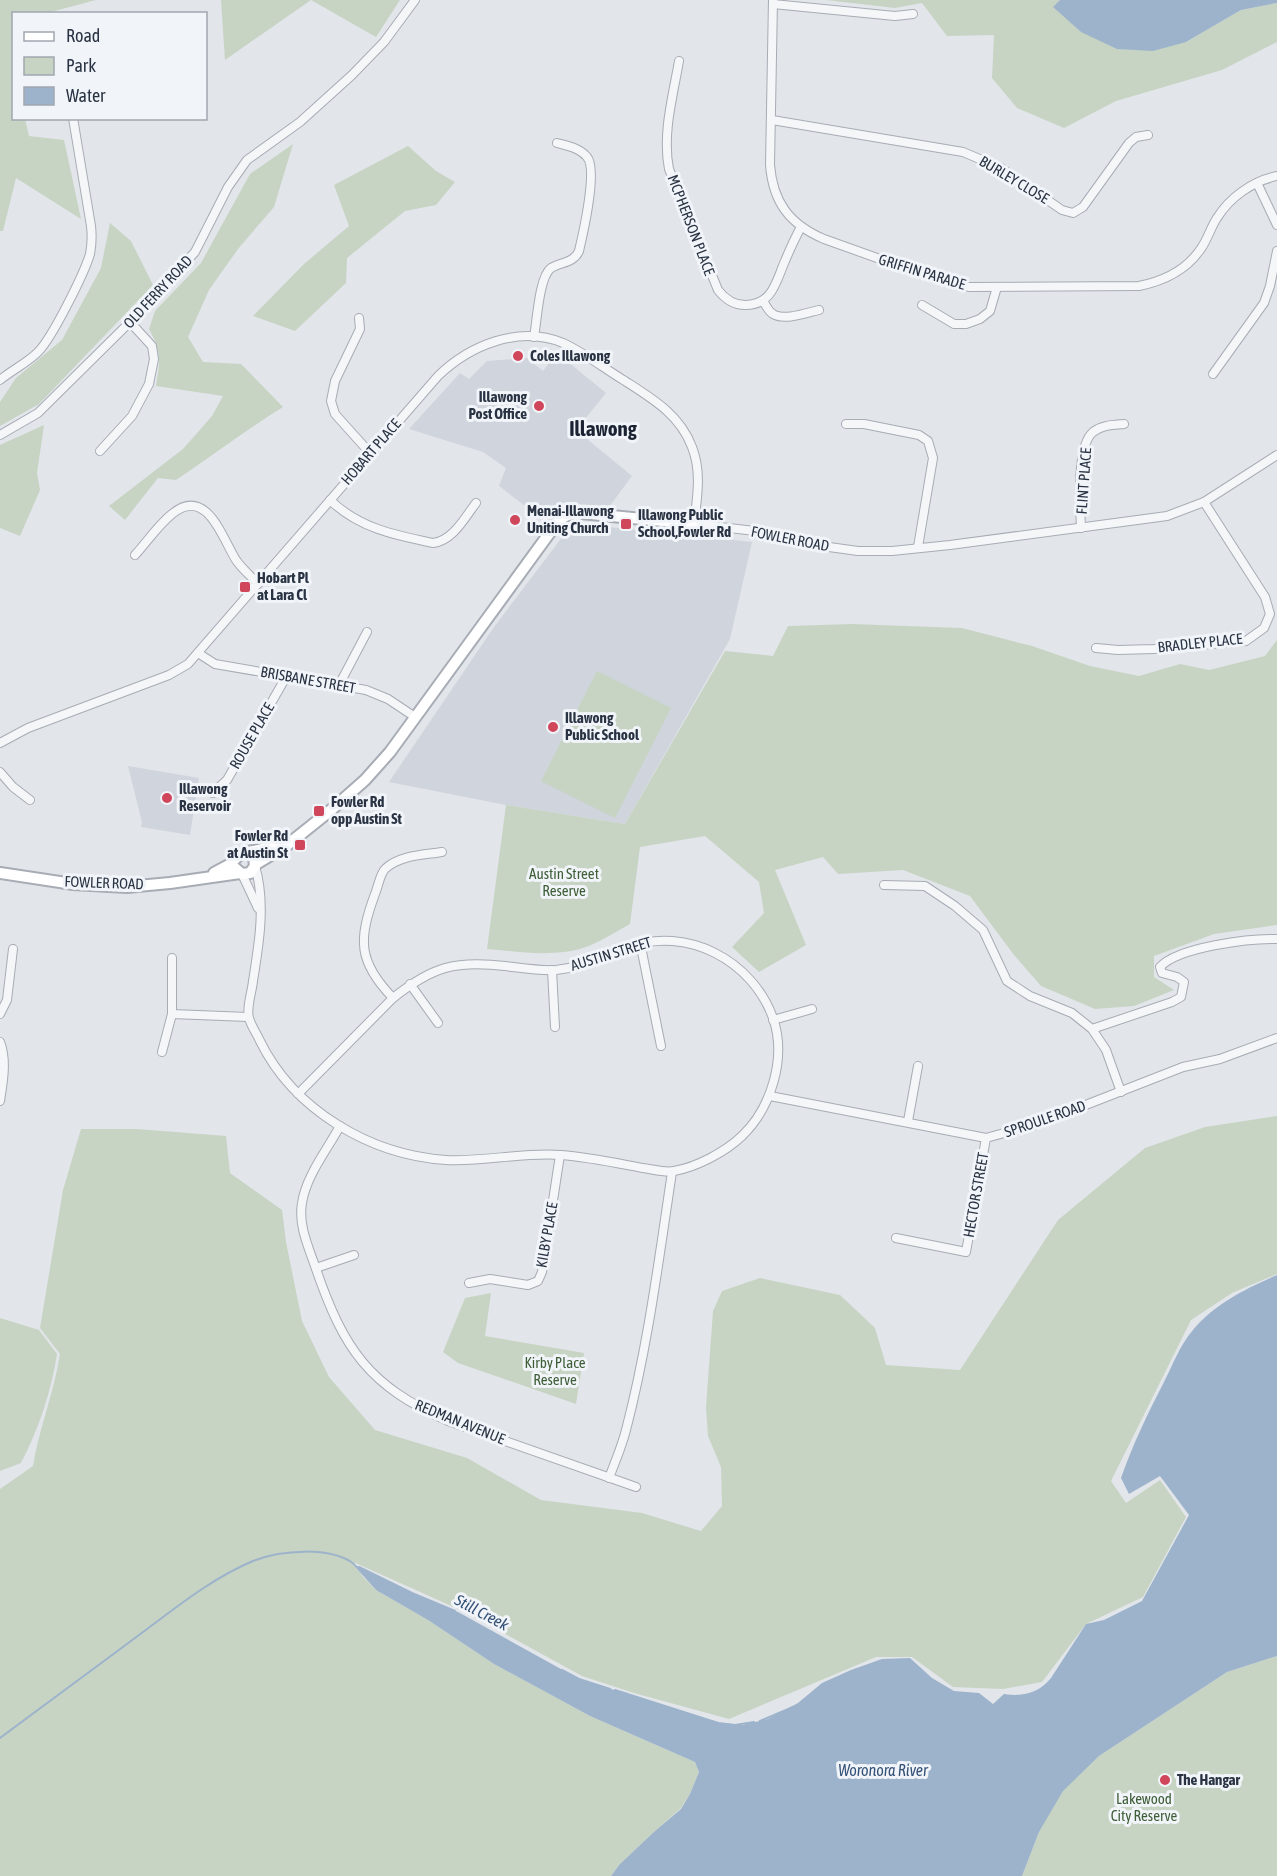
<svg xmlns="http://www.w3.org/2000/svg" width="1277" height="1876" font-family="'Asap Condensed',sans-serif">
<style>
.built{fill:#d0d4dc}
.green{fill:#c7d4c3}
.water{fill:#9cb3cb}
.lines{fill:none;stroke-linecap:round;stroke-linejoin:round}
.stream{stroke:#9cb3cb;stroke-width:2}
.street-casing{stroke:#a7acb5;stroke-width:10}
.secondary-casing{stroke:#a7acb5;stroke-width:14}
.street{stroke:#f5f6f8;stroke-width:8}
.secondary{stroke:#fff;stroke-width:10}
.poi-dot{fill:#d0465b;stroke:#f1f4f8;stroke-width:2}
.labels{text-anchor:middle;stroke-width:6;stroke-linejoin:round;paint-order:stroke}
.street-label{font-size:15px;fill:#293343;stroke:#f1f4f8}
.poi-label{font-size:15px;font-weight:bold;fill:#293343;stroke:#f1f4f8;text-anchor:start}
.park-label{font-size:15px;fill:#3e5e37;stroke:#f1f4f8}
.water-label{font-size:16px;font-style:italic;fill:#335177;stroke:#f1f4f8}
.district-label{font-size:21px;font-weight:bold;fill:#1c2433;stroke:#f1f4f8}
</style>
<rect width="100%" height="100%" fill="#e2e5ea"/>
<g class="built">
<path d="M557 353 606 393 576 430 632 476 609 507 571 503 542 519 499 486 506 468 483 452 409 429 460 373 469 379 487 361 527 358 543 371Z"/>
<path d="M589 525 752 542 730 639 625 824 506 805 389 782 494 627 563 536Z"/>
<path d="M128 766 199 778 190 835 141 827 142 822Z"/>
</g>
<g class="green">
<path d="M0 0H96L47 13 14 14V118L25 119 29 136 64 140 81 219 16 178 3 231H0Z"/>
<path d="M221 0H400L376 37 311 0 225 60Z"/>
<path d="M826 0H1060L1054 7 1081 32 1186 42 1241 10 1277 3V42L1222 70 1116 101 1064 128 1017 108 992 78 994 35 947 36 922 3 895 8Z"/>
<path d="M293 144 274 207 238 249 209 290 188 337 203 362 241 364 283 407C246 430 212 456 176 480L158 478 125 520 109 506 183 449 212 416 223 396 156 386C160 361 162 352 149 329L155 311 201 263 250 174Z"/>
<path d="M408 146 436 171 455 182 436 205 405 211 347 258 346 283 295 331 253 316 304 264 349 226 334 185Z"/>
<path d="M110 223 131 241 153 285 39 404 0 426V402L16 378 62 340 101 268Z"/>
<path d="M44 425 37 473 40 490 20 536 0 528V445Z"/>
<path d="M852 624 962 628 1032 646 1090 666 1139 676 1180 664 1209 670 1265 656 1277 640V925L1214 934 1154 956V977L1174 990 1134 1006 1095 1009 1041 986 1014 955 970 896 903 870 838 874 823 857 775 870 806 945 759 972 732 947 764 913 759 882 705 836 640 847 630 924C617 931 603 940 589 946 557 958 520 952 487 949L506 805 625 824 725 651 773 656 788 626Z"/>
<path d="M597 671 671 708 615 818 541 781Z"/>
<path d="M1277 1116V1274L1232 1293 1191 1320 1111 1481 1126 1503 1160 1480 1186 1517 1143 1597 1086 1624 1042 1682 1003 1689 953 1687 912 1657H876L729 1719 634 1693 582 1676 467 1613 351 1561 364 1578 376 1590 428 1620 494 1664 590 1716 695 1762 699 1772 690 1794 681 1808 655 1831 620 1864 611 1876H0V1489L33 1466C39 1428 54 1393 60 1354L40 1328 63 1190 81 1129H137L226 1136 230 1173 282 1210 286 1242 302 1321 329 1377 375 1430 467 1458 541 1500 642 1513 701 1531 722 1506 721 1467 708 1436 706 1407 713 1311 722 1291 760 1278 840 1295 875 1328 886 1365 960 1370 1058 1220 1145 1148 1205 1127Z"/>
<path d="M491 1293 485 1336 584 1353 576 1404 458 1363 443 1352 465 1298Z"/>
<path d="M0 1318 39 1330 57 1354C51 1392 39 1428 21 1463L0 1471Z"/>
<path d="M1277 1656V1876H1022L1039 1832 1063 1790 1099 1756 1227 1672Z"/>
</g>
<g class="water">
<path d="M1060 0H1277V3L1241 10 1186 42 1153 51 1117 49 1081 32 1053 7Z"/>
<path d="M1277 1275V1656L1227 1672 1099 1756 1063 1791 1039 1832 1022 1876H611L620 1864 655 1831 681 1809 690 1794 699 1772 695 1762 590 1716 494 1664 428 1620 376 1590 349 1560 360 1568 412 1593 458 1612 579 1679 721 1723 742 1725 768 1719 798 1703 822 1683 851 1670 882 1659 910 1658 932 1678 954 1691 979 1693 993 1704 1004 1694C1023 1697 1039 1693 1051 1678L1086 1624 1104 1620 1142 1601 1189 1515 1160 1476 1129 1494 1121 1478C1133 1444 1148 1413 1164 1382 1173 1364 1180 1345 1193 1330 1214 1304 1247 1288 1277 1275Z"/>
</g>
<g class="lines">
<g class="stream">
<path d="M359 1567 412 1593 455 1611"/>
<path d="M562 1670 579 1679 610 1689"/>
<path d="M615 1690 718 1723 735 1725 754 1722"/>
<path d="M760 1721 793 1707"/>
<path d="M0 1738C45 1705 90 1671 135 1638 173 1610 210 1579 253 1561 280 1550 330 1546 354 1564"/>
</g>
<defs>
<g id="street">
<path d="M773 0 770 165C773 202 789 224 824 239L905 268 969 287 1139 286C1164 281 1188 269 1202 247 1208 238 1211 227 1217 218 1230 197 1253 181 1277 176"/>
<path d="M773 4 895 16 913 14"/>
<path d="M679 61C673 96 662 134 669 169L718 290C725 299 733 305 745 305 773 305 776 281 785 261 790 249 795 238 801 227"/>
<path d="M772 120 963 152 1001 168 1062 210 1073 213 1083 207 1129 143 1136 137 1148 135"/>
<path d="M1257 183 1277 225"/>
<path d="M763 301C766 305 768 311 773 314 784 321 806 313 819 310"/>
<path d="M922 305 954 324H966L980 319 990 311 997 287"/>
<path d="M359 318 360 329 335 381 331 401 335 414 370 453"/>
<path d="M534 337C537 321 539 277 551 268 561 262 574 263 579 251 583 234 598 169 587 157 580 148 568 146 557 143"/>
<path d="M1213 374 1264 303 1270 286 1277 251"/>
<path d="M0 380C12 370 27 363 38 352 52 338 84 274 90 254 92 244 92 235 91 226L73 118"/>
<path d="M846 424H864L919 435 928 441 933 458 918 547"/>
<path d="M0 435 38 413 130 322 195 252 228 187 247 160 300 122 352 75 384 42 415 0"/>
<path d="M100 451 132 416 149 384 154 359 152 346 130 322"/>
<path d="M330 500C359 528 394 535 433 543 453 541 465 517 476 503"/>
<path d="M1081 528C1080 507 1076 446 1093 432 1102 425 1113 425 1124 424"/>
<path d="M135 555C147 542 158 525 172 514 207 485 223 540 236 560 242 569 251 576 258 584"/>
<path d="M1096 648 1118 650 1154 649 1246 641 1264 628 1270 614 1265 597 1204 502"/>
<path d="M198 653 215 664 366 690 388 699 415 717"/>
<path d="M339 685 367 632"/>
<path d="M0 743 28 728 169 675 188 664 438 376C470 345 519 325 563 343 585 353 605 369 625 381 653 399 680 415 692 447 702 472 697 498 694 524L772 533 829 547 858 551H892L950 545 1167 516 1204 502 1277 455"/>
<path d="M0 772 13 787 30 800"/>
<path d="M213 793 227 780 286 677"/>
<path d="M255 866C266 903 259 944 253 981 252 992 246 1008 249 1018 251 1026 257 1034 260 1041 294 1110 370 1155 446 1160 484 1162 523 1152 561 1155 588 1157 616 1163 643 1168 652 1169 665 1173 674 1171 697 1167 725 1152 742 1136 771 1108 787 1058 773 1018 752 960 687 926 628 947 603 956 584 967 556 970 539 971 522 968 505 966 455 960 432 967 393 998L298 1094"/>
<path d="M242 874 258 908"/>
<path d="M884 885 925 886 955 906 983 930 1007 981 1030 996 1072 1013 1092 1029 1106 1050 1121 1092"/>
<path d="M640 942 661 1046"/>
<path d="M552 970 555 1027"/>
<path d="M410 984 438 1023"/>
<path d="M393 998C358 962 358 940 375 894 378 887 380 874 385 869 399 855 424 855 442 852"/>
<path d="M0 1014 7 1000 13 949"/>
<path d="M172 1014 248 1017"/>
<path d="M773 1020 812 1009"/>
<path d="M1092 1029 1172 1002 1181 997 1184 982 1177 977 1162 973 1160 967C1178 947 1251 938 1277 939"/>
<path d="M0 1042C7 1060 3 1082 0 1101"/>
<path d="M162 1052 172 1014V958"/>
<path d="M770 1096 986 1138 1037 1124 1183 1067 1220 1059 1277 1038"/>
<path d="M908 1121 918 1066"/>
<path d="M340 1126C327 1150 306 1176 302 1203 298 1226 309 1248 316 1269 344 1350 369 1386 448 1421L636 1487"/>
<path d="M896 1238 966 1252 986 1138"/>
<path d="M316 1268 354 1255"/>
<path d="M469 1283 490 1279 528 1285 538 1281 542 1272 560 1155"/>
<path d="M609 1478C615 1462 622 1446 626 1430 648 1346 659 1258 672 1172"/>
</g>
<g id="secondary">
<path d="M256 864 286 846 331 810 365 780 390 752 559 520 568 515 581 513 694 524"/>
<path d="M235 868 242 874 250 873 255 866 254 858"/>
<path d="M0 873 73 884 127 887 170 883 240 873"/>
<path d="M214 873 229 865 241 853 259 850 288 840"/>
</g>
</defs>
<use href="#street" class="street-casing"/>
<use href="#secondary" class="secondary-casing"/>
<use href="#street" class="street"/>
<use href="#secondary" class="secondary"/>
</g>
<g class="poi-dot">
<circle cx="518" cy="356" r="6"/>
<circle cx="539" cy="406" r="6"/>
<circle cx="515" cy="520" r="6"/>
<rect x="620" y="518" width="12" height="12" rx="3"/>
<rect x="239" y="581" width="12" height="12" rx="3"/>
<circle cx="553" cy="727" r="6"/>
<circle cx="167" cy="798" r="6"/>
<rect x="313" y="805" width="12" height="12" rx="3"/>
<rect x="294" y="839" width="12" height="12" rx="3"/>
<circle cx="1165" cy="1780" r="6"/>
</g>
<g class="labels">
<g class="street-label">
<text transform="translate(1014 180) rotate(31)" y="5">BURLEY CLOSE</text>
<text transform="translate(691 225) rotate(69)" y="5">MCPHERSON PLACE</text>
<text transform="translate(922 272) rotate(17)" y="5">GRIFFIN PARADE</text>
<text transform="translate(158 292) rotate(-47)" y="5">OLD FERRY ROAD</text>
<text transform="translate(371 452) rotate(-49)" y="5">HOBART PLACE</text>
<text transform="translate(1084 481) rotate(-86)" y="5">FLINT PLACE</text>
<text transform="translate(790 539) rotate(11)" y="5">FOWLER ROAD</text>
<text transform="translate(1200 643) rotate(-6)" y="5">BRADLEY PLACE</text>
<text transform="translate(308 680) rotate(10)" y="5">BRISBANE STREET</text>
<text transform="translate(252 736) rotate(-60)" y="5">ROUSE PLACE</text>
<text transform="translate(104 883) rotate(2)" y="5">FOWLER ROAD</text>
<text transform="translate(611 954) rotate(-17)" y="5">AUSTIN STREET</text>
<text transform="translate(1045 1119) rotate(-19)" y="5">SPROULE ROAD</text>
<text transform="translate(976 1195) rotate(-80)" y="5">HECTOR STREET</text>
<text transform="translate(547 1235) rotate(-80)" y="5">KILBY PLACE</text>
<text transform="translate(460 1422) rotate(22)" y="5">REDMAN AVENUE</text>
</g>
<g class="poi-label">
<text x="530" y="361">Coles Illawong</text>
<text x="527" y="402" text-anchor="end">Illawong<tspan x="527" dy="17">Post Office</tspan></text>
<text x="527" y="516">Menai-Illawong<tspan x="527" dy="17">Uniting Church</tspan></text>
<text x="638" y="520">Illawong Public<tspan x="638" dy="17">School,Fowler Rd</tspan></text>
<text x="257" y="583">Hobart Pl<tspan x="257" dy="17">at Lara Cl</tspan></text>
<text x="565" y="723">Illawong<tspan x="565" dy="17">Public School</tspan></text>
<text x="179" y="794">Illawong<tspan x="179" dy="17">Reservoir</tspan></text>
<text x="331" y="807">Fowler Rd<tspan x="331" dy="17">opp Austin St</tspan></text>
<text x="288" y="841" text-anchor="end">Fowler Rd<tspan x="288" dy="17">at Austin St</tspan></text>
<text x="1177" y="1785">The Hangar</text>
</g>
<g class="park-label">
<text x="564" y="879">Austin Street<tspan x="564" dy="17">Reserve</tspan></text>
<text x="555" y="1368">Kirby Place<tspan x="555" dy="17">Reserve</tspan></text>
<text x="1144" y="1804">Lakewood<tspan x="1144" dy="17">City Reserve</tspan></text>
</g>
<g class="water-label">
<text transform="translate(482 1612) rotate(28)" y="6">Still Creek</text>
<text x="883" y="1776">Woronora River</text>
</g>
<g class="district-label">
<text x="603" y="436">Illawong</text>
</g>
</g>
<rect x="12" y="12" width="195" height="108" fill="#f1f4f8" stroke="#a1a7b0" stroke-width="1.5"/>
<rect x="24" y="32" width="30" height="9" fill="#ffffff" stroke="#a1a7b0" stroke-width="1.5"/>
<text x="66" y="42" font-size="18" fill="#293343">Road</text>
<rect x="24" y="57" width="30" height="18" fill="#c7d4c3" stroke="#a1a7b0" stroke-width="1.5"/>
<text x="66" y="72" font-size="18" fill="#293343">Park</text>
<rect x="24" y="87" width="30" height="18" fill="#9cb3cb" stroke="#a1a7b0" stroke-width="1.5"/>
<text x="66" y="102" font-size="18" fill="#293343">Water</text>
</svg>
